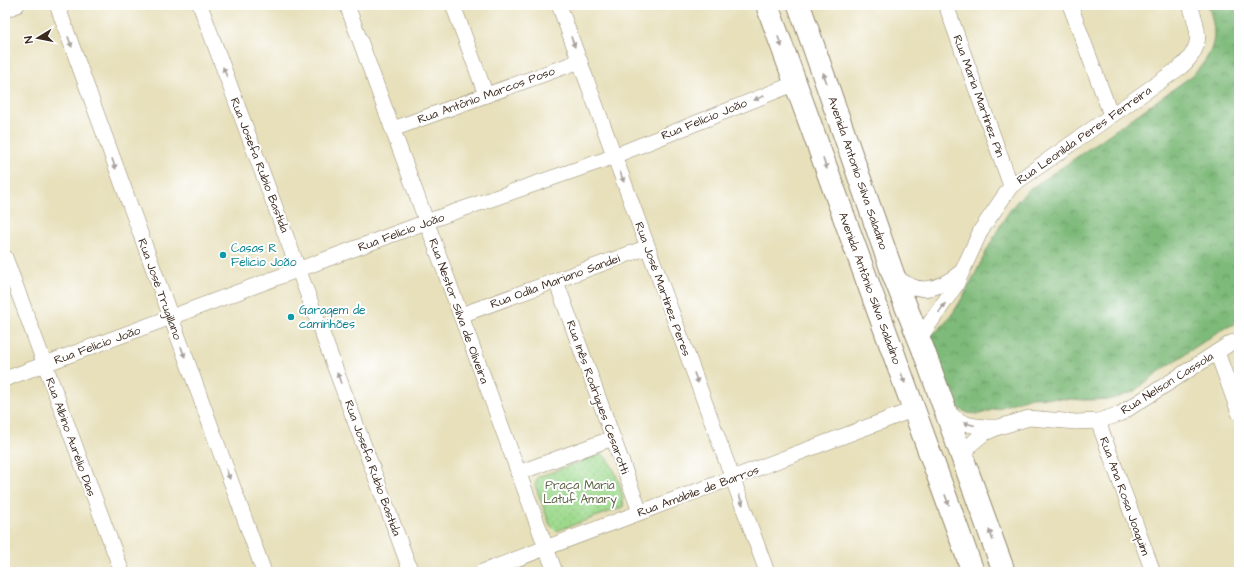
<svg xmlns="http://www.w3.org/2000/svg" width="1244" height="577" font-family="'Architects Daughter',sans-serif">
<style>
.forest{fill:url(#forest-crowns);stroke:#5c724c}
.park{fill:url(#park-dots);stroke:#6c8256}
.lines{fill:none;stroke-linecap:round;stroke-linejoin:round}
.street-casing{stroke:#91856c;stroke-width:16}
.secondary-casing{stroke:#91856c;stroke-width:24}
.street{stroke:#fff;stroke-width:15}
.secondary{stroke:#fff;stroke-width:22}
.oneway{fill:#a79f9a}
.culture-dot{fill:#0f9aa8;stroke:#fff;stroke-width:1.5}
.labels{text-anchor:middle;stroke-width:4;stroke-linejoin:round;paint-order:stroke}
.street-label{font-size:12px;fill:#3b2a1e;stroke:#fff}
.culture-label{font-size:12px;fill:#0d838f;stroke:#fff;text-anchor:start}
.park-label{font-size:12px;fill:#595f40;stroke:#fff}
</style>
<defs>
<pattern id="forest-crowns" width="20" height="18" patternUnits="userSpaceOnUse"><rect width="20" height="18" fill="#7eba79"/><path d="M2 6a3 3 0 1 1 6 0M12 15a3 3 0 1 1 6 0" fill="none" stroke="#689763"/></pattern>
<pattern id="park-dots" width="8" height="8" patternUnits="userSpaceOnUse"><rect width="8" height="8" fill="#9eda8e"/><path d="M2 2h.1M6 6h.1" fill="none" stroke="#89bb7a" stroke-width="1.8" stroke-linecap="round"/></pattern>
</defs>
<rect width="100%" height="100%" fill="#fff"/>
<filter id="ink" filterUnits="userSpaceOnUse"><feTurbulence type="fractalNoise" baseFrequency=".025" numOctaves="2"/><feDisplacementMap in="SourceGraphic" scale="8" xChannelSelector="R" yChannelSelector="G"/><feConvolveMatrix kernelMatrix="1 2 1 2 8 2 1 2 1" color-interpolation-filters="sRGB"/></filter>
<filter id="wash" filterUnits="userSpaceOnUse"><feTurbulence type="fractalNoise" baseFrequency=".012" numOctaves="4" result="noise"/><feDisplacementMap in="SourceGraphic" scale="16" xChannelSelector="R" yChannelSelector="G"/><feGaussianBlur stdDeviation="0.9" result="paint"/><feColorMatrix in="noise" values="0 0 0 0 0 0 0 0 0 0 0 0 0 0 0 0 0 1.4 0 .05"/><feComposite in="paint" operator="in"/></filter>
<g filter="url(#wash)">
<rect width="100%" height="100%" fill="#e7e0bb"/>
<path class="forest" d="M1208 5H1239V322L1221 330 1160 371 1133 392 1112 399 1087 400 1031 397 980 414 968 413 956 407 950 397 929 336C964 320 989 227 1022 196 1037 182 1058 171 1074 159 1114 131 1154 103 1193 75 1215 52 1219 36 1208 5Z"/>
<path class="park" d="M602 454C613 462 625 493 623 507L556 531 550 525 535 485 538 477Z"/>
</g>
<g filter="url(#ink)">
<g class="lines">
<defs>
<g id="street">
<path d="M57 5 264 572"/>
<path d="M200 5 411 572"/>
<path d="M347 5 555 572"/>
<path d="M453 5 486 95"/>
<path d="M559 5 767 572"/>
<path d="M946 5 1011 186"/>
<path d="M1070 5 1111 115"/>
<path d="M5 10 17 5"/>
<path d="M393 129 580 61"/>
<path d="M5 257 122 572"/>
<path d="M895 275C917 297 939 290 961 272"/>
<path d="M556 281 640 512"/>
<path d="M461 315 648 247"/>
<path d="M919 339 956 285 981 230 1011 186 1182 66C1204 46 1199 31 1190 5"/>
<path d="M1217 352 1239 413"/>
<path d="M5 379 434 219 604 160 796 83"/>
<path d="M946 409C959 426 976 427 996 427"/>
<path d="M1098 421 1153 572"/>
<path d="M967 465V451L970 445 983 434 999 427 1029 418 1076 422 1098 421 1120 414 1231 343 1239 340"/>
<path d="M518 473 613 438"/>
<path d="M482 572 915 409"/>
</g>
<g id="secondary">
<path d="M767 5 973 572"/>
<path d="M799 5 893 274 923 349 1004 572"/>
</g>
</defs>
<use href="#street" class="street-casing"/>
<use href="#secondary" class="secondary-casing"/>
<use href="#street" class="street"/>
<use href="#secondary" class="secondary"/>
</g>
<defs><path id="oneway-solid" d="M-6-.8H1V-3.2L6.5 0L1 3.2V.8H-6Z"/></defs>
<g class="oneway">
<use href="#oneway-solid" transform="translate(70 42) rotate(70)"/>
<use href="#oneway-solid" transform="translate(573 42) rotate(70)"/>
<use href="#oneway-solid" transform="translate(780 42) rotate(70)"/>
<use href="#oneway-solid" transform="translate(225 72) rotate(-111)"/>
<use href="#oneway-solid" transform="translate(825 78) rotate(-109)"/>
<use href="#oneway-solid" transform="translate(759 98) rotate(158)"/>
<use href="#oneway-solid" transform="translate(114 164) rotate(70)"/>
<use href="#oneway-solid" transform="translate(825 164) rotate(70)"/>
<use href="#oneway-solid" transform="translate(622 177) rotate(70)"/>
<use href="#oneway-solid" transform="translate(942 308) rotate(-56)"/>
<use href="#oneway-solid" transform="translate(183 352) rotate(70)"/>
<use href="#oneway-solid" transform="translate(339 378) rotate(-110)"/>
<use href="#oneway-solid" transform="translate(696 378) rotate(70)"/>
<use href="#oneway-solid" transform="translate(903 378) rotate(70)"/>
<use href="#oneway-solid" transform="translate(969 424) rotate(-165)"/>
<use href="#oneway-solid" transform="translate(228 474) rotate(70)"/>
<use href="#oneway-solid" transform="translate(741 500) rotate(70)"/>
<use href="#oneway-solid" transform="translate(947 500) rotate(70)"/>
<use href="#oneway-solid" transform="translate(991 535) rotate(-110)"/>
</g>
</g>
<g class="culture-dot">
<circle cx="223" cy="255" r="4"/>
<circle cx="291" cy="317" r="4"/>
</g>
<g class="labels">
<g class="street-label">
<text transform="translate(486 95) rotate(-20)" y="4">Rua Antônio Marcos Poso</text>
<text transform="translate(979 96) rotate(70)" y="4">Rua Maria Martinez Pin</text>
<text transform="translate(704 119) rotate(-22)" y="4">Rua Felício João</text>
<text transform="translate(1084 135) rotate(-35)" y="4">Rua Leonilda Peres Ferreira</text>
<text transform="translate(260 165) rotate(69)" y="4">Rua Josefa Rubio Bastida</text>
<text transform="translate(858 173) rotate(71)" y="4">Avenida Antonio Silva Saladino</text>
<text transform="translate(401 232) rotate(-20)" y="4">Rua Felício João</text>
<text transform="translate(555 281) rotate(-20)" y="4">Rua Odila Mariano Sandei</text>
<text transform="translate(870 288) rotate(70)" y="4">Avenida Antônio Silva Saladino</text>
<text transform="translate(160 289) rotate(70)" y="4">Rua José Trugillano</text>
<text transform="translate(663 289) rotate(70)" y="4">Rua José Martinez Peres</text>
<text transform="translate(459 311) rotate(70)" y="4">Rua Nestor Silva de Oliveira</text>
<text transform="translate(97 345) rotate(-20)" y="4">Rua Felício João</text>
<text transform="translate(1167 383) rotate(-32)" y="4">Rua Nelson Cassola</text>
<text transform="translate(598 397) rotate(70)" y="4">Rua Inês Rodrigues Cesarotti</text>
<text transform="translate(71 437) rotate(70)" y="4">Rua Albino Aurélio Dias</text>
<text transform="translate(373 468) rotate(70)" y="4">Rua Josefa Rubio Bastida</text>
<text transform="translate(698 491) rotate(-20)" y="4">Rua Amábile de Barros</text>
<text transform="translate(1125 496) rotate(70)" y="4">Rua Ana Rosa Joaquim</text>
</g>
<g class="culture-label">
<text x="231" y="252">Casas R<tspan x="231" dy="14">Felicio João</tspan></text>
<text x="299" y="314">Garagem de<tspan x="299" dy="14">caminhões</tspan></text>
</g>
<g class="park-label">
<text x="580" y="489">Praça Maria<tspan x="580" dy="14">Latuf Amary</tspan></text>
</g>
</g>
<rect width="1244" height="577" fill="none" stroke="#fff" stroke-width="20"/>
<g transform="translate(38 38) rotate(260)" stroke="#ffffff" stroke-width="3" paint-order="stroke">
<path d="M0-3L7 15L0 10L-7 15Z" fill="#3b2a1e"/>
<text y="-6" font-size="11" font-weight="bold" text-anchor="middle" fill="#3b2a1e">N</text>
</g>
</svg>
